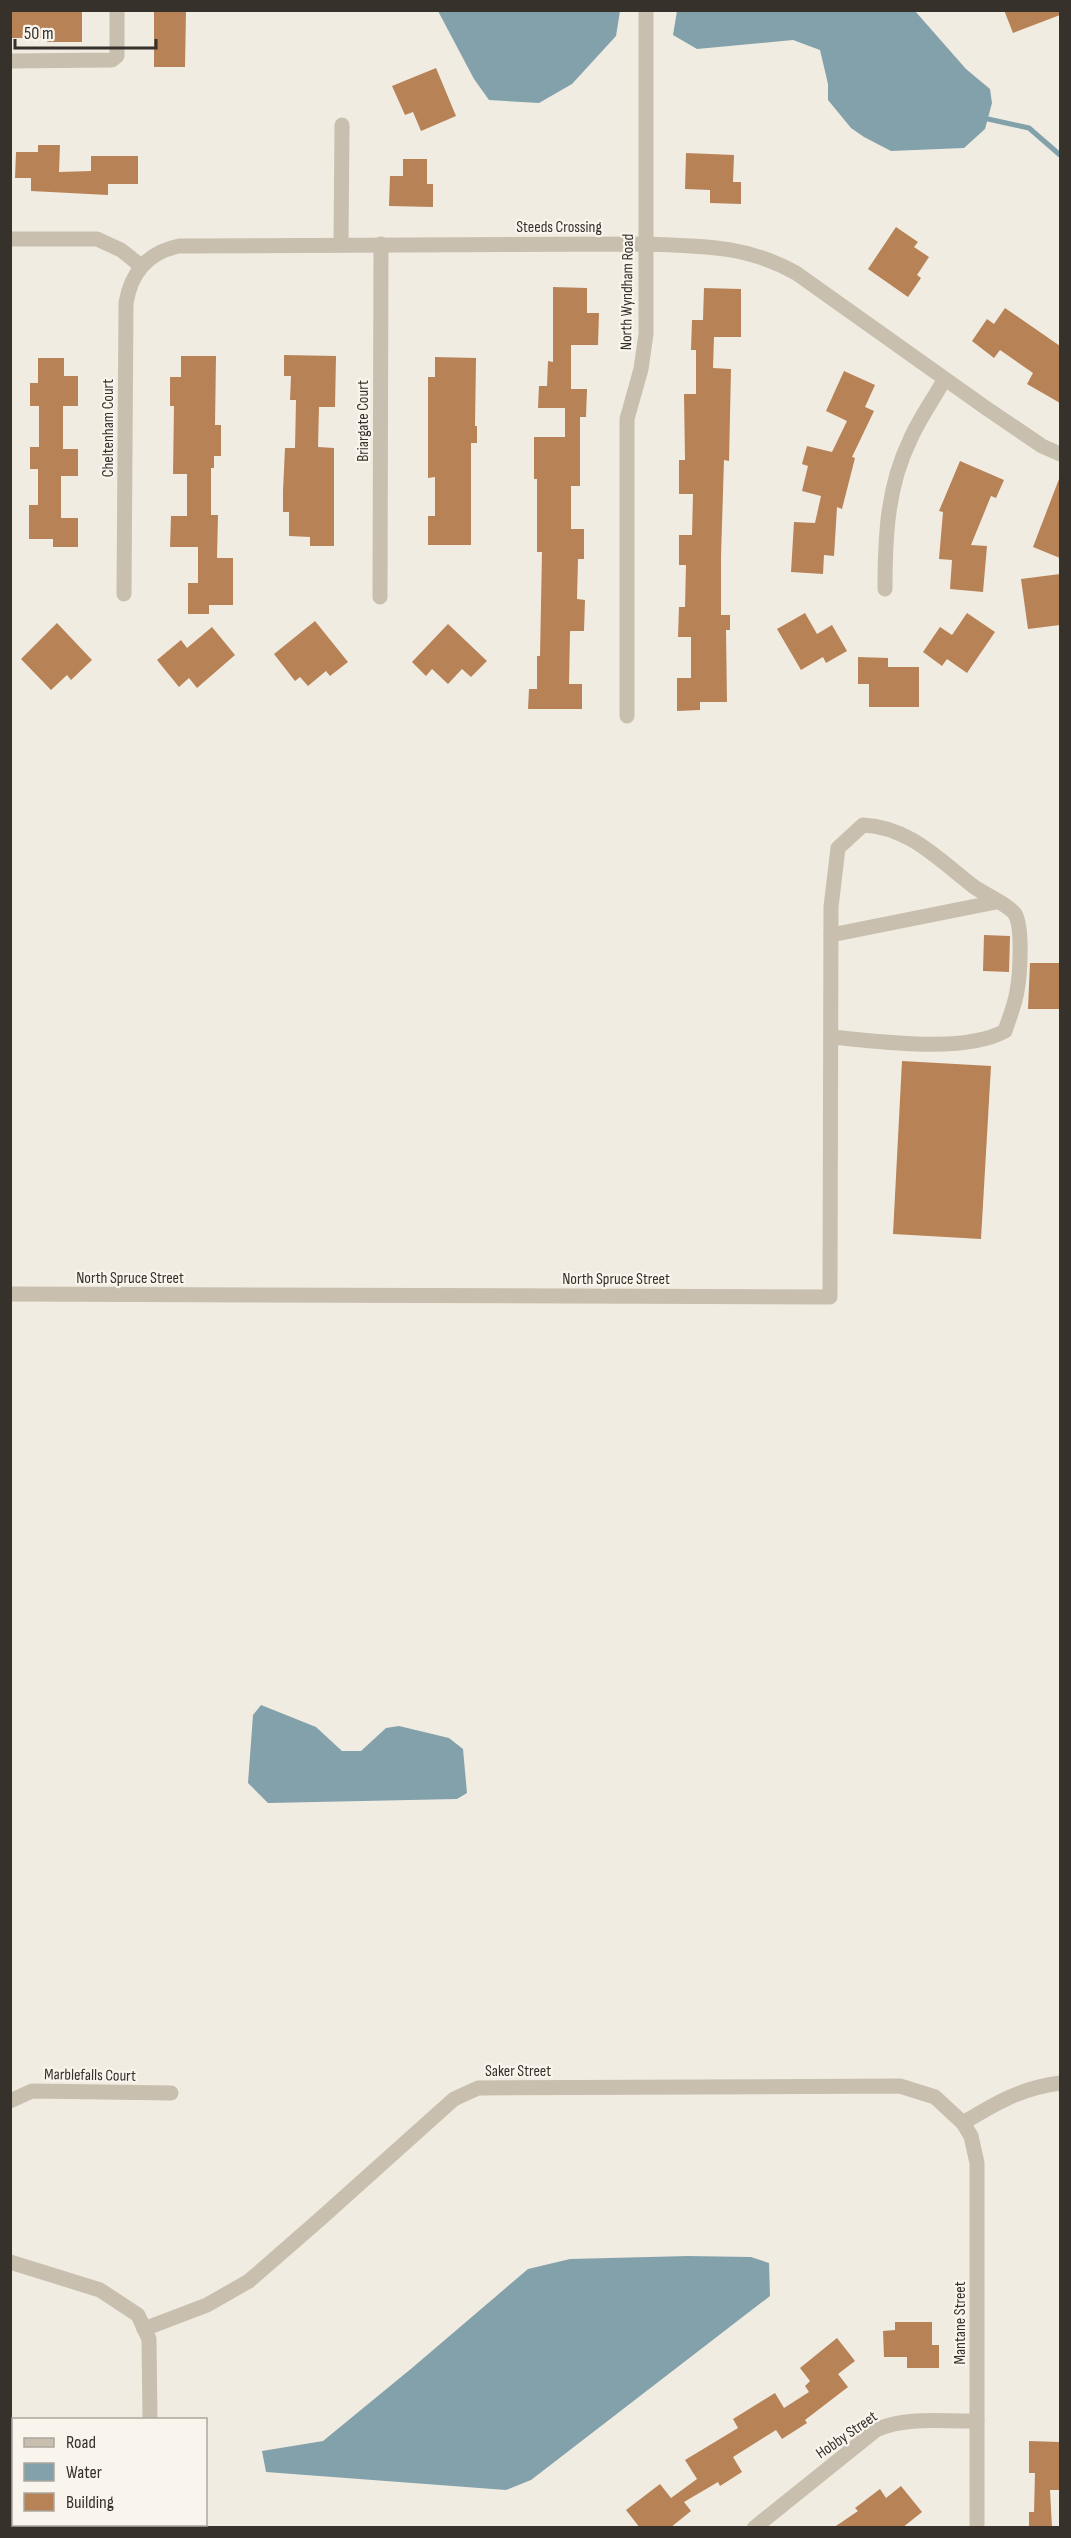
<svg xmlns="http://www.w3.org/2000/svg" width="1071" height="2538" font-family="'Sofia Sans Condensed',sans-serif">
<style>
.water{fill:#83a1ab}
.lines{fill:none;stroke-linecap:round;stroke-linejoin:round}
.stream{stroke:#83a1ab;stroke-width:5}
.building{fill:#b88257}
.minor{stroke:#c8bfae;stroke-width:15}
.labels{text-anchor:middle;stroke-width:4.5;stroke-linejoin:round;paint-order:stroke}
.street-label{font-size:16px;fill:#37312b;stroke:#f9f5ed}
</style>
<rect width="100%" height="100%" fill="#f1ece1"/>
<g class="water">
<path d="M438 11H620L616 36 572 84 539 103 489 100 474 79Z"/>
<path d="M677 11H915L966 69 990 89 992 103 985 129 964 148 891 151 864 137 851 128 828 100V84L820 50 793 40 697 49 673 35Z"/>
<path d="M261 1705 316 1727 342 1751H361L386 1728 399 1726 449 1738 463 1749 467 1793 457 1799 268 1803 248 1783 253 1715Z"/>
<path d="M688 2256 751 2257 769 2263 770 2296 531 2480 506 2490 266 2472 262 2451 323 2441 412 2368 528 2269 570 2259Z"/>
</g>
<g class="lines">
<path class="stream" d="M988 119 1029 128 1060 155"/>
</g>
<g class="building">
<path d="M10 10H82V42H47V38H10Z"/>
<path d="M154 10H186L185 67H154Z"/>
<path d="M1004 10H1060V15L1013 33Z"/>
<path d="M436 68 456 116 421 131 413 112 405 115 392 86Z"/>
<path d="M38 145H60L59 172 91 171V156H138V184H108V195L31 191V178H15L16 152H38Z"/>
<path d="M686 153 734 155 733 182H741V204L710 203V190L685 189Z"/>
<path d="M403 159H427V184H433V207L389 206 390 176H403Z"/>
<path d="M896 227 918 242 914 247 929 257 917 275 921 278 908 297 868 269Z"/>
<path d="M553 287 587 288V313H599L598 345H571V389H587L586 417H580V486H571V529H584V559H578L577 599 585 600 584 631H570L569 684H582V709H528L529 689H537V656H540L542 552H537V479H534V437H565V408H538L539 386H547L548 361 553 362Z"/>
<path d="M704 288 741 289V337H714L713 368 731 369 729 461 724 460 721 556V615H730V630H726L727 702H700V710L677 711V678H691V637H678L679 607H685L686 565H679V535H692L693 494H679V460H685L684 394H696V350H691L692 320H703Z"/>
<path d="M1005 308 1060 346V403L1027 384 1033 373 1000 350 994 358 972 341 987 319 994 324Z"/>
<path d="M284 355 336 356 335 407H319L318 447 334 448V546H310V537L289 536V512H283V491L285 448H295L296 400H290L291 376H284Z"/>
<path d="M181 356H216L215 425H221V456H214V468H211V515H218L217 558H233V605H209V614H188V583H198V547H170L171 516H187V474H173L174 406H170V377H181Z"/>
<path d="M435 357 476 358 475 426H477V443H471V545H428V516H435V477L428 478V377H435Z"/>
<path d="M38 358H64V376H78V406H63V449H78V476H61V518H78V547H53V539H29V505H38V469H30V447H39V406H30V383H38Z"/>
<path d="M844 371 875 385 865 407 874 411 852 457 855 458 842 509 837 507 834 556 824 555 823 574 791 572 794 522 815 523 821 496 802 491 808 466 802 464 807 446 832 452 847 421 826 411Z"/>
<path d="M960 461 1004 480 996 498 991 496 971 545 987 546 983 592 950 589 952 560 939 559 943 512 939 511Z"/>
<path d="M1059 479H1060V558L1033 547Z"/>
<path d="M1060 574V625L1028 629 1021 579Z"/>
<path d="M805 613 817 634 832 625 847 651 826 663 823 657 801 670 777 629Z"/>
<path d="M967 613 995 632 967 673 947 659 942 666 923 652 940 627 952 635Z"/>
<path d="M315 621 348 662 330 676 326 671 308 686 300 677 295 681 274 654Z"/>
<path d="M57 623 92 660 71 680 67 675 51 690 21 659Z"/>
<path d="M448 624 487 661 471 677 462 669 448 684 432 669 426 676 412 662Z"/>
<path d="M212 627 235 655 197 688 189 678 179 687 157 660 181 640 187 648Z"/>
<path d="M858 657 888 658V667H919V707H869V684H858Z"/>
<path d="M984 935 1010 936 1009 972 983 971Z"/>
<path d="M1030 963H1060V1009H1028Z"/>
<path d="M902 1061 991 1066 981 1239 893 1234Z"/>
<path d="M895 2322H932V2345H939V2368H907V2357H884L883 2331 895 2330Z"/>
<path d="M837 2338 855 2361 838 2374 848 2387 805 2420 807 2423 782 2439 776 2430 733 2457 742 2472 720 2486 718 2482 684 2502 691 2511 670 2528H640L626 2510 660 2484 671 2498 697 2479 685 2460 738 2428 733 2419 775 2393 784 2408 809 2392 805 2386 810 2381 800 2368Z"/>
<path d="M1029 2441 1060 2442V2490H1050L1052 2528H1029V2512H1034L1035 2473H1029Z"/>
<path d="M901 2486 922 2512 902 2528H833L858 2511 855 2508 880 2489 886 2498Z"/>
</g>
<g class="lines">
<g class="minor">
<path d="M10 61 112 60 117 56V10"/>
<path d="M10 239H97L121 250 141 266"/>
<path d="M341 244 342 125"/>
<path d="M885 589C885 538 887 487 910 440 919 419 933 400 944 380"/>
<path d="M124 594 126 303C131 273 148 252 179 246L645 244C701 246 746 245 796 273L986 408 1042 446 1060 454"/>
<path d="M380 597 381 244"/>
<path d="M627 716V419L641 369 646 334V10"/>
<path d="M831 935 996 902"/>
<path d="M10 1294 830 1297 831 907 838 848 863 825C909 827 938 859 973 886 982 893 1009 905 1015 914 1023 927 1020 976 1017 991 1015 1005 1009 1018 1005 1031 963 1054 879 1041 831 1037"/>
<path d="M10 2101 32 2091 171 2093"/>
<path d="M963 2123C996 2103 1021 2088 1060 2083"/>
<path d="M10 2262 100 2290 138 2315 149 2339 150 2420"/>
<path d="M144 2329 207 2305 249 2281 319 2220 454 2099 478 2088 900 2086 935 2097 963 2123 971 2136 977 2163V2528"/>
<path d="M151 2524 152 2528"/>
<path d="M754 2528 876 2430C907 2416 944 2422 977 2421"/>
</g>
</g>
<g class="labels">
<g class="street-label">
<text x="559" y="232">Steeds Crossing</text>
<text transform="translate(626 292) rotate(-89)" y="6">North Wyndham Road</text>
<text transform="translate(362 421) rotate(-90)" y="6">Briargate Court</text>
<text transform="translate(107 428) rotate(-90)" y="6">Cheltenham Court</text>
<text x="130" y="1283">North Spruce Street</text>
<text x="616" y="1284">North Spruce Street</text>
<text x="518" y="2076">Saker Street</text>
<text transform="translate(90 2074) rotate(1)" y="6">Marblefalls Court</text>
<text transform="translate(959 2323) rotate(-90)" y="6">Mantane Street</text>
<text transform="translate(846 2434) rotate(-35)" y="6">Hobby Street</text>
</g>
</g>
<rect width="1071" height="2538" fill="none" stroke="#37312b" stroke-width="24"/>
<rect x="12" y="2418" width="195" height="108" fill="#f9f5ed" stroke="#aba79f" stroke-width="1.5"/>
<rect x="24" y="2438" width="30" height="9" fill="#c8bfae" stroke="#aba79f" stroke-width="1.5"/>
<text x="66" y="2448" font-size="18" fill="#37312b">Road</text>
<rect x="24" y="2463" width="30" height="18" fill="#83a1ab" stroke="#aba79f" stroke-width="1.5"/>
<text x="66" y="2478" font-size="18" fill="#37312b">Water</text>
<rect x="24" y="2493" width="30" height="18" fill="#b88257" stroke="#aba79f" stroke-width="1.5"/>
<text x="66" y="2508" font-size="18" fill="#37312b">Building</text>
<path d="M15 39v9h141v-9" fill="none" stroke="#37312b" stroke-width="3"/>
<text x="24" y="39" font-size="18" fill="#37312b" stroke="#f9f5ed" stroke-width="4.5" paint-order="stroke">50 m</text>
</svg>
